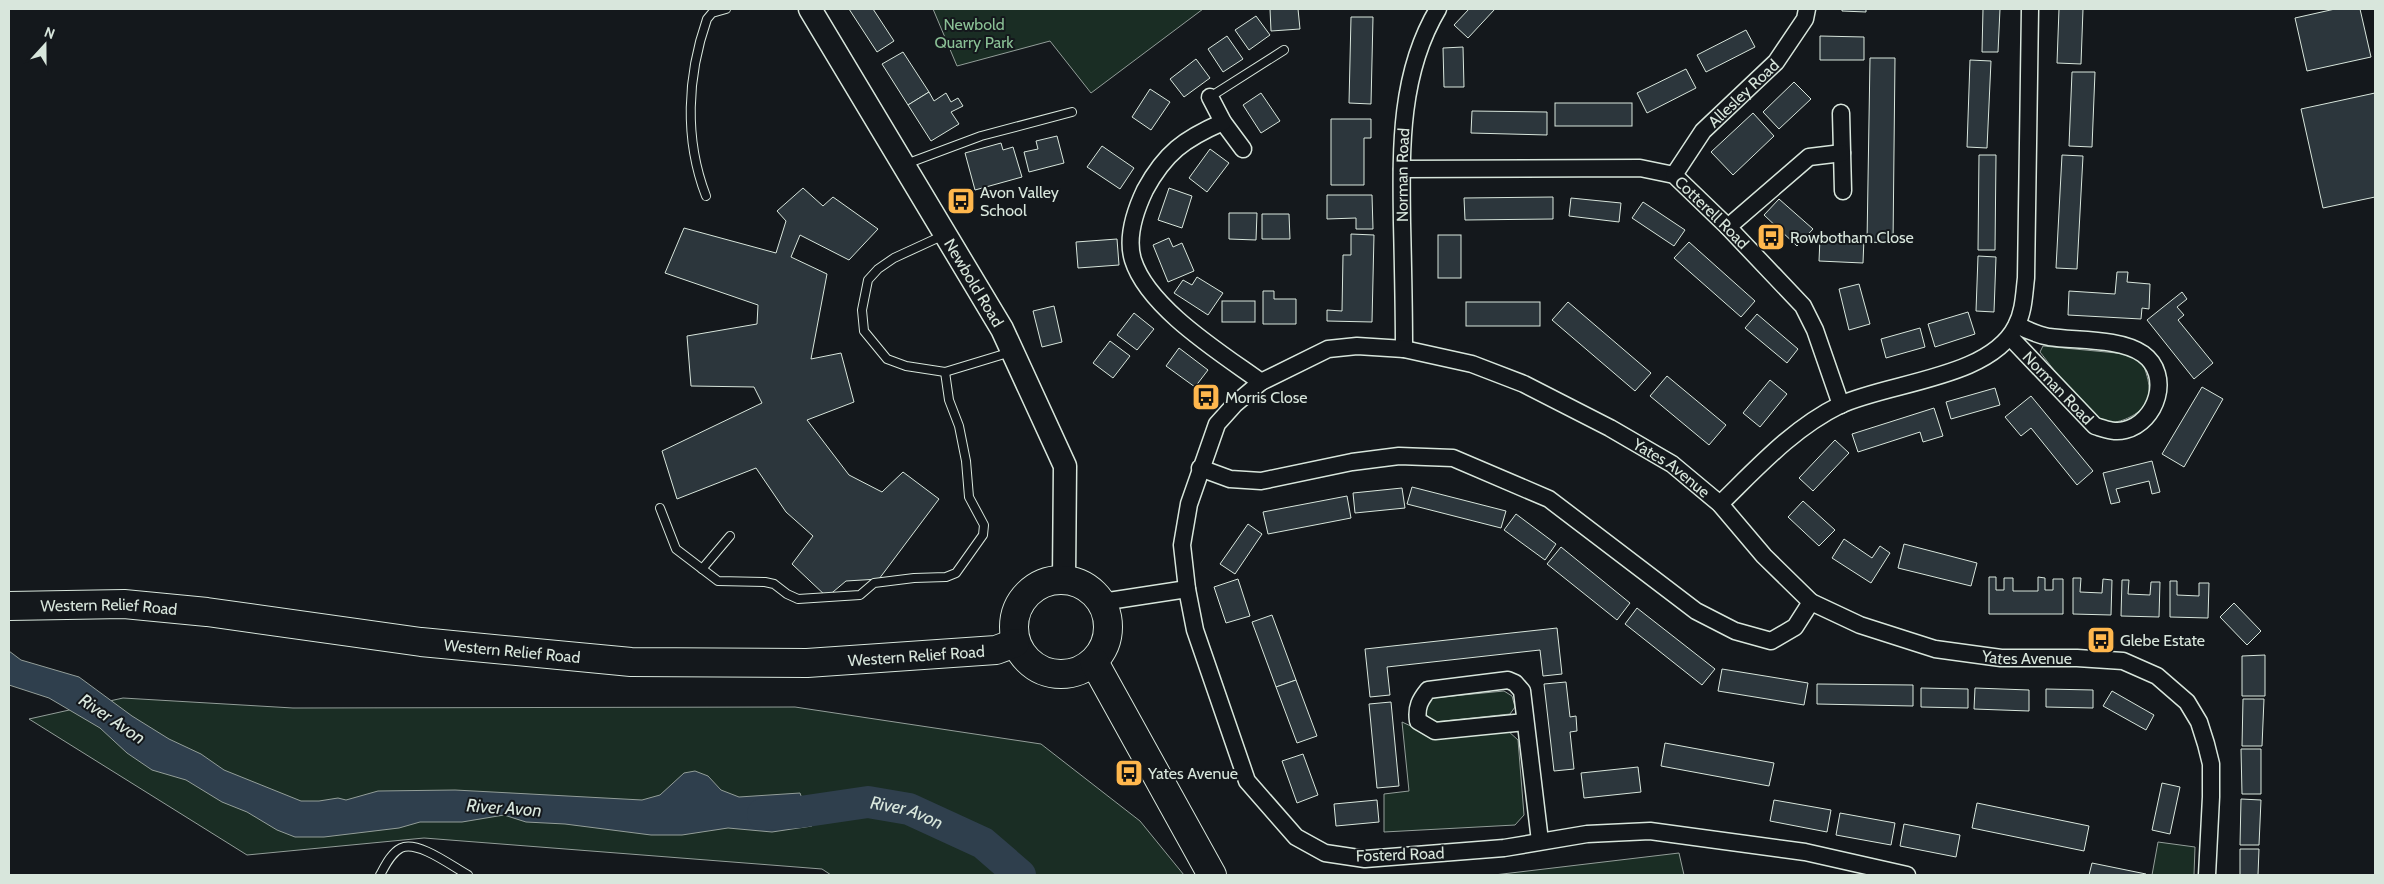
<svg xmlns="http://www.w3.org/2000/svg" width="2384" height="884" font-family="Cabin,sans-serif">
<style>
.green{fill:#1a2d24;stroke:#939e99}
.water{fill:#2f3f4d;stroke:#939e99}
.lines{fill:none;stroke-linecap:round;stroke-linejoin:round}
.river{stroke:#2f3f4d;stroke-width:32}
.building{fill:#2c363c;stroke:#d8e6dc}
.lane-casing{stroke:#d8e6dc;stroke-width:10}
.street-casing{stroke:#d8e6dc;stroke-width:19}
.secondary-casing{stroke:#d8e6dc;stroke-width:25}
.highway-casing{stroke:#d8e6dc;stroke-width:30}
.lane{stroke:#14181c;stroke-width:8}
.street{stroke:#14181c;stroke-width:16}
.secondary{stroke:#14181c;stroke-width:22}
.highway{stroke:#14181c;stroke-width:28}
.labels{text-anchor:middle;stroke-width:4;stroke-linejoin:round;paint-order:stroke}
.park-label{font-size:16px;fill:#8ac095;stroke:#14181c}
.street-label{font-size:16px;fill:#d8e6dc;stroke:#14181c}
.poi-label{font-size:16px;fill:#d8e6dc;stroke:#14181c;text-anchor:start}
.water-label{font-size:18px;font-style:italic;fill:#d8e6dc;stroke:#14181c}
</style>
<rect width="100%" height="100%" fill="#14181c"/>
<g class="green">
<path d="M933 9H1203L1091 93 1050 41 957 66Z"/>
<path d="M2043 346 2127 354 2143 363C2149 382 2155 397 2138 412 2129 419 2112 426 2102 420 2082 409 2055 371 2040 352Z"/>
<path d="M1504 691 1512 696 1515 707 1510 714 1434 722C1424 715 1421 708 1432 698Z"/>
<path d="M123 698 293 708 795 707 1041 744 1140 821 1184 875H831L822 869 424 838 247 855 29 719Z"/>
<path d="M1402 722 1437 738 1507 730 1518 740 1524 815 1515 825 1384 832V794L1409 791Z"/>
<path d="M2158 842 2195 847 2194 875H2152Z"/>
<path d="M1679 853 1684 875H1488H1494Z"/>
</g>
<path class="water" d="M9 651 21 660 79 677 132 716 169 739 201 754 224 770 301 801H319L338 798 346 800 378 791 455 790 642 800 660 795 684 773 695 771 708 776 721 790 739 797 800 793 812 826 772 832 728 828 682 835H651L565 824 526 822 504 815 462 822H420L399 828 324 837H295L277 830 247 812 222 802 186 780 152 770 127 753 100 728 49 698 9 685Z"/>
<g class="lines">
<path class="river" id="s1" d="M763 814 800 812 868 802 909 809 983 843 1020 875"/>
</g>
<g class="building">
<path d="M849 9H873L894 41 877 52Z"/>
<path d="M1270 9H1298L1300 29 1271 31Z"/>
<path d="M1469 9H1495L1468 38 1454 25Z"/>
<path d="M1842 9H1866V12L1842 11Z"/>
<path d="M1983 9H2000L1998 52H1982Z"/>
<path d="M2059 9H2083L2081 64 2057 63Z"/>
<path d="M2335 9H2360L2371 57 2307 71 2295 18Z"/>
<path d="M1256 16 1270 35 1249 50 1235 30Z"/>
<path d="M1351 17H1373L1371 104 1349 103Z"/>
<path d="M1746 30 1755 47 1706 72 1697 55Z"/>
<path d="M1227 36 1243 59 1223 72 1208 49Z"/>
<path d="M1820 36 1864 37V60H1820Z"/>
<path d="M1463 47 1464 87H1444L1443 48Z"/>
<path d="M903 52 929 92 908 105 882 64Z"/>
<path d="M1870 58H1895L1893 243 1867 242Z"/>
<path d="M1196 59 1210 78 1184 97 1170 79Z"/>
<path d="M1970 60 1991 61 1987 148 1967 147Z"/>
<path d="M1686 69 1696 88 1647 113 1637 93Z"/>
<path d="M2072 72H2095L2092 147 2069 146Z"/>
<path d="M1794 82 1811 99 1779 129 1763 112Z"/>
<path d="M1150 89 1170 102 1151 130 1132 117Z"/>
<path d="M929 92 934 101 946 93 951 102 958 98 963 106 951 112 959 124 931 141 908 105Z"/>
<path d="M1261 93 1280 121 1261 133 1243 105Z"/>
<path d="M2375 93V197L2323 208 2301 109Z"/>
<rect x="1555" y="103" width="77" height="23"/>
<path d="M1472 111 1547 112V135L1471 133Z"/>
<path d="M1753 113 1774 136 1733 175 1711 152Z"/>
<path d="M1331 119H1371V138H1364V185H1331Z"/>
<path d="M1057 136 1064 163 1029 172 1024 152 1038 149 1036 141Z"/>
<path d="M1001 143 1003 150 1013 147 1022 177 975 190 965 153Z"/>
<path d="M1102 146 1134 168 1120 189 1087 167Z"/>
<path d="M1210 149 1229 163 1207 192 1189 178Z"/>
<path d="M1979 155H1996L1995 250H1978Z"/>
<path d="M2062 155 2083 156 2077 269 2056 268Z"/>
<path d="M803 188 823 206 833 197 878 229 849 260 800 235 791 257 827 274 811 359 841 353 854 402 807 420 849 475 882 492 903 472 939 499 879 579 846 581 827 597 792 564 813 536 786 512 756 468 677 499 662 451 762 403 754 387 691 386 687 336 757 324 758 305 665 273 684 228 776 253 786 221 777 211Z"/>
<path d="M1169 188 1192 196 1182 228 1158 220Z"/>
<path d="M1327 195H1372L1373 229H1356V218L1327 219Z"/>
<path d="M1553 197V219L1465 220 1464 198Z"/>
<path d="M1571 198 1621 203 1619 222 1569 216Z"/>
<path d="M1779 199 1813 229 1797 246 1764 215Z"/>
<path d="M1643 202 1685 230 1674 246 1632 218Z"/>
<path d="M1229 213H1257L1256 240 1229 239Z"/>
<path d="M1262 214H1289L1290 239H1262Z"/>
<path d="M1351 234 1374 235 1372 322 1327 321V310L1342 311 1343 255H1351Z"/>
<rect x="1438" y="235" width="23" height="43"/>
<path d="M1169 238 1173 247 1182 243 1194 271 1168 282 1153 245Z"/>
<path d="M1820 238H1864L1863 263 1819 261Z"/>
<path d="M1117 239 1119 265 1078 268 1076 242Z"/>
<path d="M1689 242 1755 301 1741 317 1674 258Z"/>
<path d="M1978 256 1996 257 1994 312 1976 311Z"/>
<path d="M2117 272H2128L2127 282 2150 284 2149 309 2142 308 2141 319 2068 315 2069 291 2115 294Z"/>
<path d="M1197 277 1223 293 1208 315 1174 293 1183 280 1192 285Z"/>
<path d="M1859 284 1870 324 1849 330 1839 289Z"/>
<path d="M1263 291H1274V299H1296V324H1263Z"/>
<path d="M2182 292 2187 299 2177 307 2184 315 2178 320 2213 363 2194 379 2147 320Z"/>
<rect x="1222" y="301" width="33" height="21"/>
<rect x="1466" y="302" width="74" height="24"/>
<path d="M1568 302 1651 373 1635 391 1552 320Z"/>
<path d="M1054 306 1062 342 1042 347 1033 311Z"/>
<path d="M1968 312 1975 334 1935 347 1928 324Z"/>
<path d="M1134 313 1154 329 1137 350 1117 335Z"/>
<path d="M1757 314 1798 349 1787 363 1745 328Z"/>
<path d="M1920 328 1925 347 1886 358 1881 339Z"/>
<path d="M1110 341 1130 356 1113 378 1093 363Z"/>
<path d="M1179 348 1208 370 1195 387 1166 366Z"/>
<path d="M1667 376 1726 425 1709 445 1650 396Z"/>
<path d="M1770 380 1787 394 1760 427 1743 413Z"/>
<path d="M2202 387 2223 399 2184 467 2162 454Z"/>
<path d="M1995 388 2000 405 1951 419 1946 402Z"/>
<path d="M2031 396 2093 471 2077 485 2031 428 2021 436 2005 417Z"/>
<path d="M1934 408 1943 436 1923 442 1920 432 1858 452 1852 434Z"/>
<path d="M1835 440 1849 453 1813 491 1799 478Z"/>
<path d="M2152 461 2160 492 2152 494 2149 481 2116 489 2120 502 2111 504 2103 473Z"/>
<path d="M1412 487 1506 511 1501 528 1407 504Z"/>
<path d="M1402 488 1405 508 1355 513 1353 493Z"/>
<path d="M1347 496 1351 518 1268 534 1263 512Z"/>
<path d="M1803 501 1835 530 1819 546 1788 517Z"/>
<path d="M1516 514 1556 544 1545 560 1504 530Z"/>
<path d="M1248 524 1262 534 1235 574 1220 564Z"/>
<path d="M1844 539 1872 558 1880 546 1890 553 1871 583 1832 558Z"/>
<path d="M1904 544 1977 563 1971 586 1898 568Z"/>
<path d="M1561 547 1630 603 1617 620 1547 564Z"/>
<path d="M1989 577H1996V590H2004V578H2013V591H2038V577L2045 578V590H2053V579H2063V614H1989Z"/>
<path d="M2073 578H2081L2080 592 2102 593 2103 579 2112 580 2111 615 2073 614Z"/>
<path d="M1238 579 1250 616 1226 623 1214 587Z"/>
<path d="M2122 580H2129L2128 594 2150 595 2151 582H2160L2159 617 2121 616Z"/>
<path d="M2170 581H2177V595L2199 596V583H2209L2208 618 2170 617Z"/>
<path d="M2234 603 2261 631 2247 645 2220 617Z"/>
<path d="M1637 608 1715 669 1702 685 1625 624Z"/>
<path d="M1272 615 1296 680 1276 687 1252 622Z"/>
<path d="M1557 628 1562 674 1543 676 1540 650 1387 667 1390 695 1370 697 1365 649Z"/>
<path d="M2265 655V696H2242V656Z"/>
<path d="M1722 669 1808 683 1804 705 1718 691Z"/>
<path d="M1296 680 1317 736 1297 743 1276 687Z"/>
<path d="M1566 682 1570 717 1576 716 1577 731 1570 732 1574 769 1554 771 1544 684Z"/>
<path d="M1817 684 1913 685V706L1817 704Z"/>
<path d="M1921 688 1968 689V708L1921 707Z"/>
<path d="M1975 688 2029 690V711L1974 709Z"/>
<path d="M2046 689 2093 690V708L2046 707Z"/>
<path d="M2112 691 2154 715 2146 730 2103 706Z"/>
<path d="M2243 699H2264L2262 746H2242Z"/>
<path d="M1391 702 1399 786 1377 788 1369 704Z"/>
<path d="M1665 743 1774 763 1769 786 1661 766Z"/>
<path d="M2241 749H2261V794H2242Z"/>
<path d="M1303 754 1318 795 1297 803 1282 761Z"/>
<path d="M1638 767 1641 792 1584 798 1581 773Z"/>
<path d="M2162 783 2180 787 2170 834 2152 830Z"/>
<path d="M2241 799 2261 800 2259 845H2240Z"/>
<path d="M1377 800 1379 822 1336 826 1334 804Z"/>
<path d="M1774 800 1831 810 1827 832 1770 821Z"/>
<path d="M1977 803 2089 826 2084 851 1972 828Z"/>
<path d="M1840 813 1895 823 1891 845 1836 835Z"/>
<path d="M1904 824 1960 835 1956 857 1900 846Z"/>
<path d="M2240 849H2259L2258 875H2240Z"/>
<path d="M2092 863 2146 874 2145 875H2089Z"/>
</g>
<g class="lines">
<defs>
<g id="lane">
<path d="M1210 97 1284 50"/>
<path d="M906 164 981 136 1072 112"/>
<path d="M706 196C684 139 687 76 707 19L712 13 726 9"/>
<path d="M944 235 894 258 878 269 868 280 862 310 864 331 887 359 906 366 945 372 1011 352"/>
<path d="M660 508 676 549 718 581 765 582 774 584 787 594 798 599 860 595 874 583 914 578 946 577 956 573 983 535 984 525 969 497 966 461 959 426 949 400 945 372"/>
<path d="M702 569 730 536"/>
<path d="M380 875C385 866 391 853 401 848 418 840 453 867 468 875"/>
</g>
<g id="street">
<path d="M1210 97 1223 122 1243 149"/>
<path d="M1841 113 1843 191"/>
<path d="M1223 122C1184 139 1165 153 1145 190 1135 211 1126 237 1133 260 1148 308 1221 353 1261 382"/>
<path id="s2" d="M1402 169 1640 168 1674 175 1728 227 1803 306 1815 330 1841 405"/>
<path id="s3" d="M1674 175 1703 131 1776 62 1805 19 1807 9"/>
<path d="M1728 227 1809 157 1842 153"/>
<path id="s4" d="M2010 337 2095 426C2105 429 2114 433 2125 430 2157 422 2172 375 2143 354 2120 338 2077 341 2049 337 2038 335 2027 330 2017 325"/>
<path id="s5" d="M1404 349C1404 307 1403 265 1402 223 1401 150 1399 74 1438 9"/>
<path d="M1200 468 1230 479 1261 481 1352 462 1399 456 1453 458 1549 499 1696 611 1735 631 1771 641 1795 627 1811 602"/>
<path d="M1720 504C1757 468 1793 428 1840 405 1890 382 1990 378 2016 326 2024 311 2024 294 2026 278L2030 9"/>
<path d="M1102 602 1187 589"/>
<path d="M1525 722 1435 731 1418 721C1416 707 1420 700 1428 690L1508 680 1515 683 1522 691 1540 841"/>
<path id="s6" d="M1907 875 1805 852 1650 831 1587 834 1504 848 1365 859 1325 853 1296 837 1247 781 1195 630 1187 589 1182 545 1189 504 1217 424 1235 404 1261 382 1328 349 1357 346 1404 349 1472 364 1524 384 1610 428 1672 464 1720 504 1764 556 1811 602 1860 625 1935 649 2001 658H2077L2123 661 2157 676 2187 702 2199 722 2206 744 2211 764V797L2207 875"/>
</g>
<g id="secondary">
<path id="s7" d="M810 9 1002 329 1065 466 1064 579"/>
</g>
<g id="highway">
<circle cx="1061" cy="627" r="47"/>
<path id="s8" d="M9 606 124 604 207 612 421 642 631 662 807 663 996 650 1015 643"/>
<path d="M1094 662 1212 875"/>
</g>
</defs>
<use href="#lane" class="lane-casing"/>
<use href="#street" class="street-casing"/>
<use href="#secondary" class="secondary-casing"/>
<use href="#highway" class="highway-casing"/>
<use href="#lane" class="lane"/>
<use href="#street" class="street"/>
<use href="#secondary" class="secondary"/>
<use href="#highway" class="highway"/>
</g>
<defs>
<symbol id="bus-square" viewBox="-11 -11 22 22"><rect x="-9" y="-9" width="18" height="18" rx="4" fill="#ffb74d" stroke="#14181c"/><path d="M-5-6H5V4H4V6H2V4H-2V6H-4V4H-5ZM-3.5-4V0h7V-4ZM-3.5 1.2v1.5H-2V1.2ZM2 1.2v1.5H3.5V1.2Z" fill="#111"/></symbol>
</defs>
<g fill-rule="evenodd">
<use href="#bus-square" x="945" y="185" width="32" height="32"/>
<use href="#bus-square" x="1755" y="221" width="32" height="32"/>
<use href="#bus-square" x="1190" y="381" width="32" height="32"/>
<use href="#bus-square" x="2085" y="624" width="32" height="32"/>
<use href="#bus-square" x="1113" y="757" width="32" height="32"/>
</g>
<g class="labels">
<g class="park-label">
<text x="974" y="30">Newbold<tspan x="974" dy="18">Quarry Park</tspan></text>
</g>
<g class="street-label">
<text dy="6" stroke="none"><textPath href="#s3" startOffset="108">Allesley Road</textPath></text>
<text dy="6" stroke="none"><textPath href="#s5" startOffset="174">Norman Road</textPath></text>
<text dy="6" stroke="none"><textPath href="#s2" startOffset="326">Cotterell Road</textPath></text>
<text dy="6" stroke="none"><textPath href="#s7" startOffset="319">Newbold Road</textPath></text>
<text dy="6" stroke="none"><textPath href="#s4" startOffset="70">Norman Road</textPath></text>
<text dy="6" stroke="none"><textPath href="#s6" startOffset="1575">Yates Avenue</textPath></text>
<text dy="6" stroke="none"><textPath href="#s8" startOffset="100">Western Relief Road</textPath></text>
<text dy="6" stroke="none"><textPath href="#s8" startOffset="506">Western Relief Road</textPath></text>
<text dy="6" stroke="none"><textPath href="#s8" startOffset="911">Western Relief Road</textPath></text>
<text dy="6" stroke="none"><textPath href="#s6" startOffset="1995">Yates Avenue</textPath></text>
<text transform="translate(1400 854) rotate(-2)" y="6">Fosterd Road</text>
</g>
<g class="poi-label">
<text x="980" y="198">Avon Valley<tspan x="980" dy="18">School</tspan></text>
<text x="1790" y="243">Rowbotham Close</text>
<text x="1225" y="403">Morris Close</text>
<text x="2120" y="646">Glebe Estate</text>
<text x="1148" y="779">Yates Avenue</text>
</g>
<g class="water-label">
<text transform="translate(112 719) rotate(34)" y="6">River Avon</text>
<text transform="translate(504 808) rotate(4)" y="6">River Avon</text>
<text dy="6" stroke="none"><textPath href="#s1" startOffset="146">River Avon</textPath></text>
</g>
</g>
<rect width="2384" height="884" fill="none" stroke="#d8e6dc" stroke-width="20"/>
<g transform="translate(45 45) rotate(21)" stroke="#14181c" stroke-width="4" paint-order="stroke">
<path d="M0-4L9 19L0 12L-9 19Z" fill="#d8e6dc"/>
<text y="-8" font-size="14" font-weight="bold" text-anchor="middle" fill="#d8e6dc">N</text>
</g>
</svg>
